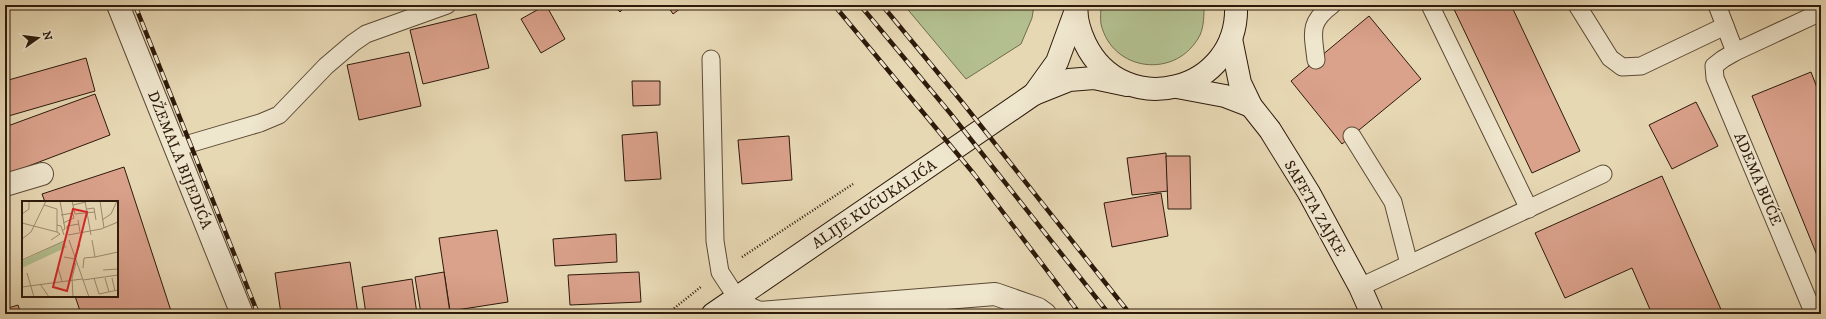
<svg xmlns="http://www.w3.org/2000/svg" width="1826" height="319" font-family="'IM FELL DW Pica',serif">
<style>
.green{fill:#b3bf8f;stroke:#706c4d}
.building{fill:#daa18b;stroke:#2d1a0b}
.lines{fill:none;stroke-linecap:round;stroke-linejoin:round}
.service-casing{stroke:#5c4a35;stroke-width:19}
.minor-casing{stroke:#5c4a35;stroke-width:24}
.secondary-casing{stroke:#2d1a0b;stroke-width:24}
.path{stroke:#2d1a0b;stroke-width:2.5;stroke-dasharray:1 2;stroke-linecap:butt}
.service{stroke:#efe6ce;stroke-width:17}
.minor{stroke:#efe6ce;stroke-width:22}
.secondary{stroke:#efe6ce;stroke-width:22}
.rail-casing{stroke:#2d1a0b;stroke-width:4.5}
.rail{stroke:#efe6ce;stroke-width:3;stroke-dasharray:9;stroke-linecap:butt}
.labels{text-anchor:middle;stroke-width:3;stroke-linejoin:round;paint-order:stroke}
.street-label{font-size:15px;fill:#2d1a0b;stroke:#efe6ce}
.inset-road{fill:none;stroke:#9d8c70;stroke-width:1}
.view{fill:#d62828;fill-opacity:0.15;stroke:#d62828;stroke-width:2}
.inset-edge{fill:none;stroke:#2d1a0b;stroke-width:2}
</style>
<rect width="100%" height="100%" fill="#e7d8b4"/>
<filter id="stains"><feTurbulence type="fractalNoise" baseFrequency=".005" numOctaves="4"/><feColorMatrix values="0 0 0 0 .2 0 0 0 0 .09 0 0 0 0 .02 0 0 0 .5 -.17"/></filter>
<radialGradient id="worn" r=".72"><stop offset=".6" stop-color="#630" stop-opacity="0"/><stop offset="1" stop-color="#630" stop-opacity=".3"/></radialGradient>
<g class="green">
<path d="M904 5H1034L1032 18 1021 44 966 79Z"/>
<path d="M1101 5H1204C1204 15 1204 26 1200 35 1177 80 1112 72 1101 24 1100 18 1101 11 1101 5Z"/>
</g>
<g class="building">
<path d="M546 5 565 39 541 53 521 19Z"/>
<path d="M614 5H627L620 12Z"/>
<path d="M667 5H685L673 14Z"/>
<path d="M1452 5H1511L1580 151 1532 173Z"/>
<path d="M476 14 489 68 423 84 410 30Z"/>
<path d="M1369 16 1421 79 1342 144 1291 81Z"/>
<path d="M409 52 421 106 359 120 347 65Z"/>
<path d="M86 58 95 91 5 117V81Z"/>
<path d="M1811 72 1821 98V265L1752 96Z"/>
<path d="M632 81H660V105L633 106Z"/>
<path d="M95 94 110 135 5 175V127Z"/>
<path d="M1696 102 1718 146 1672 169 1649 125Z"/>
<path d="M657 132 661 179 625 181 622 135Z"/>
<path d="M789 136 792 180 742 184 738 140Z"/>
<path d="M1166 153 1168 191 1132 195 1127 158Z"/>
<path d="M1166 156H1190L1191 209H1168Z"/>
<path d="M124 167 172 314H81L75 296H117V202H45L42 194Z"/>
<path d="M1662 176 1723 314H1652L1632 268 1565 298 1535 233Z"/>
<path d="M1161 193 1168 236 1112 247 1104 203Z"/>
<path d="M497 230 508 302 450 311 439 238Z"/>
<path d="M616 234 617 262 555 266 553 239Z"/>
<path d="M350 262 358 314H281L275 273Z"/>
<path d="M444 272 450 313 421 314 415 277Z"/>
<path d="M639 272 641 302 570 305 568 275Z"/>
<path d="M412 279 417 314H366L362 287Z"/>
<path d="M18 305 21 314H5V309Z"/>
</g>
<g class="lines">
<defs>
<g id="service">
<path d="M1430 5 1529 209"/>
<path d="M1577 5 1610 58 1622 67 1641 66 1725 26"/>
<path d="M1717 5 1735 52"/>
<path d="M711 59 715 241 720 272 737 298"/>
<path d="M1316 60C1313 33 1308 23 1332 5"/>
<path d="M1352 136 1393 202 1409 264"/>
<path d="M175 148 260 123 279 115 326 66 353 43 366 34 447 5"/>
<path d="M1360 287 1603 174"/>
<path d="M1814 314 1715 78 1714 66 1723 59 1735 52 1821 12"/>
</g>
<g id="minor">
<path d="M118 5 242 314"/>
<path d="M5 185 42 174"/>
<path d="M737 298 748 308 759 313 995 294 1038 309 1045 314"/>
</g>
<g id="secondary">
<path d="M1077 5C1075 17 1080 32 1085 43 1123 122 1240 92 1236 5"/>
<path d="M1231 39 1240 83 1251 106 1270 130 1309 193 1360 287 1372 314"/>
<path d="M1177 87 1225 96 1251 106"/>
<path d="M1034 94 1057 62 1076 10"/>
<path d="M713 314 1034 94 1069 80 1094 78 1127 85"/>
</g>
</defs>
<use href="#service" class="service-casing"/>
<use href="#minor" class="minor-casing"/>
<use href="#secondary" class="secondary-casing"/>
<g class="path">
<path d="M742 257 853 184"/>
<path d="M667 314 702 286"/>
</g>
<use href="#service" class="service"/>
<use href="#minor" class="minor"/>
<use href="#secondary" class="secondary"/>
<defs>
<g id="rail">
<path d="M135 5 258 314"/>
<path d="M834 5 974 174 1080 314"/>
<path d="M860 5 950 113 1109 314"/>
<path d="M882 5 962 102 1130 314"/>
</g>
</defs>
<use href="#rail" class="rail-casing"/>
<use href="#rail" class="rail"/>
</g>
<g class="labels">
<g class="street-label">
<text transform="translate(180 160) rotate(68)" y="5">DŽEMALA BIJEDIĆA</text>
<text transform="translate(1758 179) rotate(67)" y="5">ADEMA BUĆE</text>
<text transform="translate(874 204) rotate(-34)" y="5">ALIJE KUČUKALIĆA</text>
<text transform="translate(1315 208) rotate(60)" y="5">SAFETA ZAJKE</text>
</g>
</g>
<g transform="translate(22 201)">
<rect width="96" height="96" fill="#e7d8b4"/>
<path d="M40 41 45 46 0 67V60Z" fill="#b3bf8f"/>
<path class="inset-road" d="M38 0 43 28 41 29M50 0 53 13 73 11M63 0 69 34M78 0 82 27M51 4 64 1M65 8 72 7 74 19M0 13 7 8V0M39 14 51 12M56 19 58 31M80 19 89 13 95 0M0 22 35 31V8L22 4M41 22 52 17 51 13M35 24 39 25 42 34M45 28V25L57 23M46 34 79 28 96 21M0 38 9 31 24 0M29 39 38 33 35 31M47 39 67 96M70 39 73 56 96 51M42 56 53 58 58 43M0 59 42 40M36 67 40 80M61 67 62 57 73 56M81 69 96 68M5 72 12 96M72 77 77 93 96 89V83M83 77 87 91M90 77 93 90M61 79 96 74M18 83 27 96M0 86 60 78M51 96 50 77 54 62"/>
<path class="view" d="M51 8 65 11 45 90 31 86Z"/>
<rect width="96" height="96" class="inset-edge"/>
</g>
<rect width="1826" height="319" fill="none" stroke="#e7d8b4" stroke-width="20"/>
<rect x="6" y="6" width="1814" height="307" fill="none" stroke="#2d1a0b" stroke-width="2"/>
<rect x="10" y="10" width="1806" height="299" fill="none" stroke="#2d1a0b"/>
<g transform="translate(38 38) rotate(76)" stroke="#efe6ce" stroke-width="3" paint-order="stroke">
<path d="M0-3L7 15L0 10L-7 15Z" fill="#2d1a0b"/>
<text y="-6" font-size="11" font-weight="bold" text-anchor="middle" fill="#2d1a0b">N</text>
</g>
<rect width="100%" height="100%" filter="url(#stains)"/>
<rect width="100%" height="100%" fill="url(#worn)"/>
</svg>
